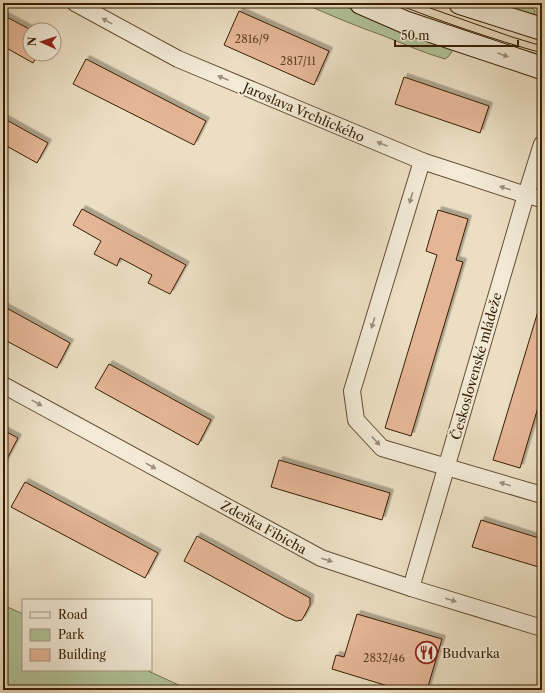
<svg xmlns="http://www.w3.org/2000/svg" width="545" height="693" font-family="'Libre Caslon Text',serif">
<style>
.green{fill:#b1c298;stroke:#74704c}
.building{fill:#e5b696;stroke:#371e01;filter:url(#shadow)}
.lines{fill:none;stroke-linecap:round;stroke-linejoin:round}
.street-casing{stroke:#644e31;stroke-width:18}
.secondary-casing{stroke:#371e01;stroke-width:24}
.street{stroke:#f2ead7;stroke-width:16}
.secondary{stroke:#f2ead7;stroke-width:22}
.tram{stroke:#371e01;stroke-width:1}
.oneway{fill:#9e8e77}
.labels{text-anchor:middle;stroke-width:3.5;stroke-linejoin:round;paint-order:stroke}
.number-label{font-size:11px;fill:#624426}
.street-label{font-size:13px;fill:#371e01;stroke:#f2ead7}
.poi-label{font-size:13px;fill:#371e01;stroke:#f2ead7;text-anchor:start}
</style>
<defs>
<filter id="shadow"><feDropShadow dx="3.5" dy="-3.5" stdDeviation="0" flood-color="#0004"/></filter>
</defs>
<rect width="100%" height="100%" fill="#ebdec2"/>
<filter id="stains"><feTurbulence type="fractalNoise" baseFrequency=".005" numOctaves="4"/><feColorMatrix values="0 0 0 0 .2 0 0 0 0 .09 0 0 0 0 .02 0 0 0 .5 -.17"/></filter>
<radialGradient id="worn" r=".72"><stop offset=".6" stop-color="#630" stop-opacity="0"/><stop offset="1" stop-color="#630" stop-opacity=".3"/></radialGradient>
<g class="green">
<path d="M303 3H336L454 48 449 56 445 59C424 53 404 44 384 36 356 26 329 15 303 3Z"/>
<path d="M484 3H523L530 5 535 11 534 20Z"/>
<path d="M3 605 23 614V670H146L183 687 182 690H3Z"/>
</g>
<g class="building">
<path d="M239 11 329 51 314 85 224 45Z"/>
<path d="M3 15 31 30H30V54H38L33 63 3 46Z"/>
<path d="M86 59 206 121 194 145 73 84Z"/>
<path d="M404 77 489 106 480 133 395 104Z"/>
<path d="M3 118 48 143 37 163 3 144Z"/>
<path d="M82 209 186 265 170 294 148 283 152 275 120 258 117 266 94 254 101 241 73 225Z"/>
<path d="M438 210 468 219 456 260 463 262 411 436 385 428 437 255 426 251Z"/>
<path d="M3 306 70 343 57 368 3 339Z"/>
<path d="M539 308H542V394L520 468 493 460Z"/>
<path d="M109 364 211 420 198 445 95 388Z"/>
<path d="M3 430 18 438 3 466Z"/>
<path d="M279 460 390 493 382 520 271 487Z"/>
<path d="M25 482 158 553 145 578 11 507Z"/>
<path d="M481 520 542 539V568L472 547Z"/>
<path d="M197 536 310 598V605L302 620 296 621 286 617 184 561Z"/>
<path d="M357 614 442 639 427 690H401L332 669 336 655 344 657Z"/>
</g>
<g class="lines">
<defs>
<g id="street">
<path d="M75 3 178 59 422 161 526 195 542 199"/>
<path d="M422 161 352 391 356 420 382 448 542 495"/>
<path d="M3 385 321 558 411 588 542 628"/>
<path d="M411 588 526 195 542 144"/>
</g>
<g id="secondary">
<path d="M361 3 407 23 542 68"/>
<path d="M460 3 542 29"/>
</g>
</defs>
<use href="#street" class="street-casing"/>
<use href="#secondary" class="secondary-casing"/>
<use href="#street" class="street"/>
<use href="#secondary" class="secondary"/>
<g class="tram">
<path d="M394 3C442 22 492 39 542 53"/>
<path d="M416 3 512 37 542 46"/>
</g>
</g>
<defs><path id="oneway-solid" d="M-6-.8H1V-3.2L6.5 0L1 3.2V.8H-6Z"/></defs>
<g class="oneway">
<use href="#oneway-solid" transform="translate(107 21) rotate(-151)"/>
<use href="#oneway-solid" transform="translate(503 55) rotate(19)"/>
<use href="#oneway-solid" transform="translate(223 78) rotate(-157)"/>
<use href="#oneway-solid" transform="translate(382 144) rotate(-157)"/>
<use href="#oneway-solid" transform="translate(505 188) rotate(-162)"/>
<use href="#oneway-solid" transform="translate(411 198) rotate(107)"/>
<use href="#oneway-solid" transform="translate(373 323) rotate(107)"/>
<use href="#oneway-solid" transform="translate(37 403) rotate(29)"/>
<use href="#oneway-solid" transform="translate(376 441) rotate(47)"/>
<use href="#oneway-solid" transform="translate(151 466) rotate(29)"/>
<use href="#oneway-solid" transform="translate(505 484) rotate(-163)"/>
<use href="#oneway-solid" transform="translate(327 560) rotate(18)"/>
<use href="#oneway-solid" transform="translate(451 600) rotate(17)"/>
</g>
<defs>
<symbol id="restaurant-ring" viewBox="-11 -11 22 22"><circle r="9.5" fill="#f2ead7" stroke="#8f2418" stroke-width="1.5"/><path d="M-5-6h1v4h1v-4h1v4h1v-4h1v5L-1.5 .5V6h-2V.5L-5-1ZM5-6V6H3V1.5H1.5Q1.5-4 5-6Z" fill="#8f2418"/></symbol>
</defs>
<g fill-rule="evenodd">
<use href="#restaurant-ring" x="414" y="640" width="25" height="25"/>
</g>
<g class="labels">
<g class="number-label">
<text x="252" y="43">2816/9</text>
<text x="298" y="65">2817/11</text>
<text x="384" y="662">2832/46</text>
</g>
<g class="street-label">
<text transform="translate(304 112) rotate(23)" y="5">Jaroslava Vrchlického</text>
<text transform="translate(476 366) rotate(-74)" y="5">Československé mládeže</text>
<text transform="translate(264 527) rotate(29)" y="5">Zdeňka Fibicha</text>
</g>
<g class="poi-label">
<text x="442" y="658">Budvarka</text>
</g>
</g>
<rect width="545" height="693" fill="none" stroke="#ebdec2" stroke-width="16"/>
<rect x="4" y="4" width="537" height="685" fill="none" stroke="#371e01" stroke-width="2"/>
<rect x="8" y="8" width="529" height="677" fill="none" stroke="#371e01"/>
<rect x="22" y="599" width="130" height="72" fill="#f2ead7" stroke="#a79881"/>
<rect x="30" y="612" width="20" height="6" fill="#f2ead7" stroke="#a79881"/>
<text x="58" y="619" font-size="12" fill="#371e01">Road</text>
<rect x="30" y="629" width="20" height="12" fill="#b1c298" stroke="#a79881"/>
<text x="58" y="639" font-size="12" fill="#371e01">Park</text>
<rect x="30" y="649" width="20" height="12" fill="#e5b696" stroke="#a79881"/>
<text x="58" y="659" font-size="12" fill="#371e01">Building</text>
<g transform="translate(42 42) rotate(273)"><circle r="19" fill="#f2ead7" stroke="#a79881"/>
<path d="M0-3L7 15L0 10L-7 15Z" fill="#8f2418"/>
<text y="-6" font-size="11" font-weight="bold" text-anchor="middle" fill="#371e01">N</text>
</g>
<path d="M395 40v6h123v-6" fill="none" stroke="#371e01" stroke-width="2"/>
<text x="401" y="40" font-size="12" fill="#371e01" stroke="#f2ead7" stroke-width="3" paint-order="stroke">50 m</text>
<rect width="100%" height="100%" filter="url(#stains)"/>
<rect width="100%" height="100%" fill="url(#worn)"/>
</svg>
